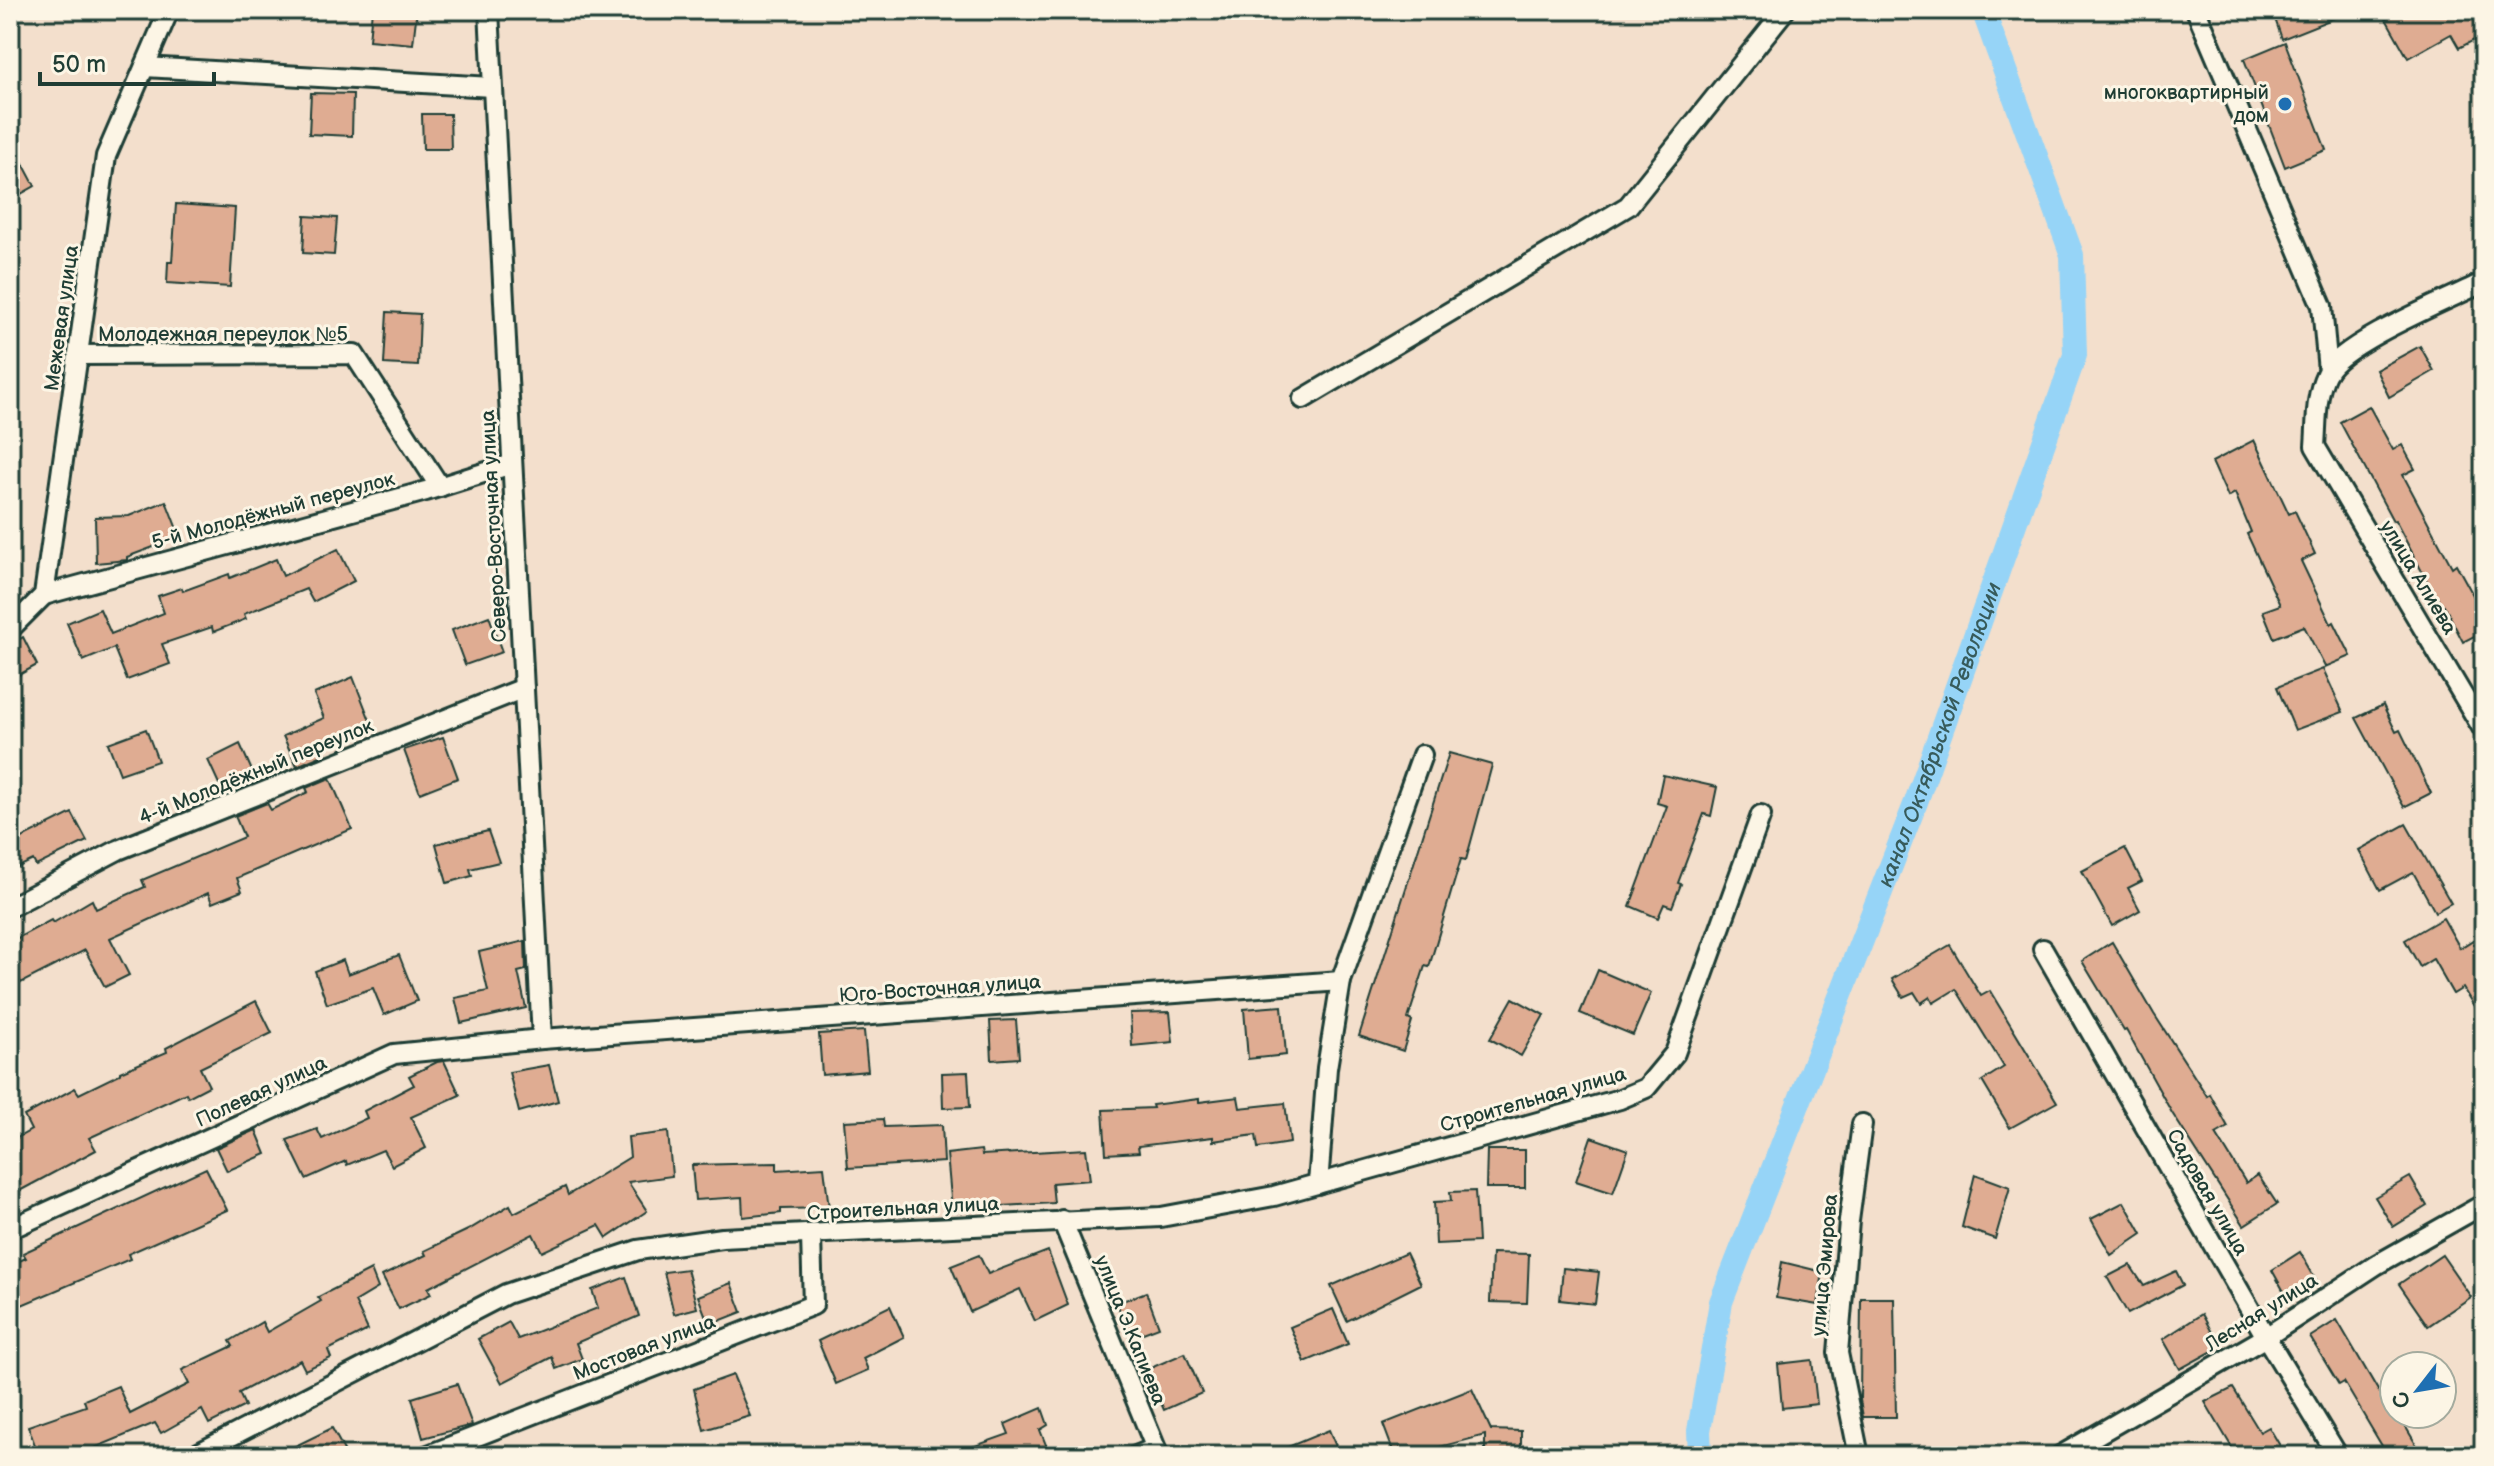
<svg xmlns="http://www.w3.org/2000/svg" width="2494" height="1466" font-family="'Balsamiq Sans',sans-serif">
<style>
.lines{fill:none;stroke-linecap:round;stroke-linejoin:round}
.canal{stroke:#96d4f7;stroke-width:24}
.building{fill:#dfac92;stroke:#1f3d34;stroke-width:2}
.street-casing{stroke:#1f3d34;stroke-width:24}
.street{stroke:#fcf5e5;stroke-width:18}
.poi-dot{fill:#1f6fb2;stroke:#fcf5e5;stroke-width:3}
.labels{text-anchor:middle;stroke-width:6;stroke-linejoin:round;paint-order:stroke}
.poi-label{font-size:20px;fill:#1f3d34;stroke:#fcf5e5;text-anchor:end}
.street-label{font-size:20px;fill:#1f3d34;stroke:#fcf5e5}
.water-label{font-size:22px;font-style:italic;fill:#375b5b;stroke:#fcf5e5}
</style>
<rect width="100%" height="100%" fill="#f3dfcc"/>
<filter id="ink" filterUnits="userSpaceOnUse"><feTurbulence type="fractalNoise" baseFrequency=".0125" numOctaves="2"/><feDisplacementMap in="SourceGraphic" scale="16" xChannelSelector="R" yChannelSelector="G"/><feConvolveMatrix kernelMatrix="1 2 1 2 8 2 1 2 1" color-interpolation-filters="sRGB"/></filter>
<g filter="url(#ink)">
<g class="lines">
<path class="canal" id="s1" d="M1700 1456 1699 1431 1721 1302 1916 802 2075 355 2072 255 1983 10"/>
</g>
<g class="building">
<path d="M372 10H417L413 44 369 40Z"/>
<path d="M2272 10H2352V11L2282 39Z"/>
<path d="M2381 10H2484V35L2459 48 2451 34 2408 58Z"/>
<path d="M2285 42 2326 150 2285 167 2244 59Z"/>
<path d="M311 93 353 94 352 136 309 134Z"/>
<path d="M422 114H450L451 149H423Z"/>
<path d="M10 139 35 186 10 200Z"/>
<path d="M176 204 235 208 230 287 167 283 168 262H172Z"/>
<path d="M305 216 337 218 334 255 303 253Z"/>
<path d="M387 312 420 314 418 366 384 364Z"/>
<path d="M2420 346 2434 371 2389 397 2376 370Z"/>
<path d="M2369 406 2393 450 2402 445 2415 469 2403 475 2452 567 2456 564 2478 604 2484 600V631L2463 642 2444 605 2442 606 2427 581 2395 520 2393 521 2340 422Z"/>
<path d="M2254 440 2289 514 2295 511 2315 554 2301 561 2331 624 2334 622 2351 656 2325 667 2304 626 2274 638 2263 611 2280 605 2247 534 2251 532 2235 493 2228 497 2212 462Z"/>
<path d="M166 501 180 537 127 557V560L96 563 95 517 129 516Z"/>
<path d="M338 549 354 581 313 602 306 589 244 614 246 619 213 632 212 627 162 644 170 664 127 680 114 648 83 661 67 623 100 609 111 634 164 613 158 596 182 588 183 591 229 574 230 578 276 559 283 576Z"/>
<path d="M489 616 502 652 465 665 452 630Z"/>
<path d="M23 637 37 665 15 677 10 666V644Z"/>
<path d="M2323 669 2343 712 2295 730 2277 687Z"/>
<path d="M353 677 371 723 320 743 325 754 297 766 283 736 324 718 314 694Z"/>
<path d="M2383 705 2396 732 2400 730 2431 793 2404 807 2356 718Z"/>
<path d="M146 729 158 761 120 774 108 743Z"/>
<path d="M443 737 458 778 420 793 404 750Z"/>
<path d="M240 744 257 782 224 795 208 760Z"/>
<path d="M1449 753 1492 765 1466 860 1461 859 1429 967 1425 966 1408 1019 1412 1021 1403 1051 1359 1036Z"/>
<path d="M1663 775 1717 787 1711 816 1704 814 1678 883 1681 884 1672 907 1664 904 1658 918 1630 906 1667 806 1657 803Z"/>
<path d="M330 778 352 829 237 878 242 891 212 903 208 893 110 938 129 975 105 987 85 950 21 983 19 979 10 985V942L51 920 53 923 92 900 96 909 145 887 142 880 244 837 235 816 267 803 271 810 308 792 306 788Z"/>
<path d="M72 813 87 841 36 866 33 860 10 871V844Z"/>
<path d="M2406 824 2451 903 2435 912 2413 872 2380 890 2359 850Z"/>
<path d="M488 831 499 862 470 869 472 876 447 883 436 844Z"/>
<path d="M2125 848 2142 881 2128 888 2140 910 2112 926 2082 871Z"/>
<path d="M2443 918 2460 948 2473 940 2484 960V1023L2463 988 2453 994 2433 959 2420 967 2405 940Z"/>
<path d="M525 941 526 970 518 972 526 1008 461 1023 455 998 488 991 479 952Z"/>
<path d="M2112 942 2154 1014 2207 1096 2210 1094 2228 1127 2216 1134 2246 1183 2258 1175 2277 1204 2244 1225 2172 1113 2126 1030 2124 1031 2082 961Z"/>
<path d="M1950 945 1981 996 1990 991 2057 1102 2010 1128 1982 1081 2004 1067 1956 989 1933 1003 1930 997 1921 1003 1914 992 1903 997 1892 979Z"/>
<path d="M399 955 417 1001 384 1015 373 988 327 1004 315 971 343 960 348 974Z"/>
<path d="M1598 970 1651 993 1633 1035 1580 1013Z"/>
<path d="M1513 998 1544 1015 1521 1056 1490 1039Z"/>
<path d="M256 1001 272 1033 200 1068 209 1086 188 1097 186 1093 89 1138 96 1150 10 1196V1142L31 1130 24 1116 75 1088 79 1094 120 1074V1072L167 1052 166 1048Z"/>
<path d="M1282 1006 1286 1055 1248 1059 1244 1009Z"/>
<path d="M1170 1012 1173 1042 1132 1046 1130 1013Z"/>
<path d="M1016 1020 1019 1058 992 1060 990 1021Z"/>
<path d="M864 1031 868 1071 822 1075 819 1034Z"/>
<path d="M444 1061 460 1095 411 1117 426 1148 392 1166 383 1150 347 1165 346 1161 306 1179 287 1140 317 1129 322 1139 367 1118 364 1111 414 1085 409 1076 437 1062Z"/>
<path d="M549 1065 558 1101 519 1112 509 1072Z"/>
<path d="M968 1072 970 1107 943 1108 942 1073Z"/>
<path d="M1238 1097 1240 1108 1285 1103 1290 1143 1258 1148 1256 1135 1213 1141V1137L1138 1146 1139 1152 1106 1154 1103 1110 1153 1108 1152 1105 1199 1099V1102Z"/>
<path d="M883 1119 884 1127 942 1125 944 1162 848 1168 844 1121Z"/>
<path d="M256 1130 266 1154 227 1171 216 1148Z"/>
<path d="M668 1132 672 1176 628 1182 647 1211 607 1238 599 1225 542 1252 533 1234 428 1288 431 1294 399 1309 382 1276 426 1255 424 1251 470 1229 510 1205 514 1213 565 1187 568 1195 630 1157 628 1137Z"/>
<path d="M1591 1137 1628 1150 1613 1193 1576 1181Z"/>
<path d="M1086 1149 1090 1180 1052 1183 1054 1203 952 1209 947 1154 981 1150 982 1155Z"/>
<path d="M1487 1150H1525V1188H1486Z"/>
<path d="M777 1163V1170L824 1167 829 1208 781 1209V1213L743 1217 742 1197 695 1200 692 1165Z"/>
<path d="M206 1168 227 1210 128 1254 130 1259 10 1310V1265L26 1258 23 1253Z"/>
<path d="M1975 1174 2010 1187 1995 1239 1962 1227Z"/>
<path d="M2410 1177 2427 1206 2393 1227 2375 1197Z"/>
<path d="M1475 1191 1478 1242 1436 1244 1434 1202 1451 1201 1450 1192Z"/>
<path d="M2124 1202 2142 1234 2111 1255 2091 1219Z"/>
<path d="M1048 1251 1068 1305 1035 1321 1020 1289 970 1312 951 1266 979 1255 988 1274Z"/>
<path d="M2300 1252 2316 1280 2287 1297 2272 1270Z"/>
<path d="M1406 1253 1421 1284 1347 1321 1331 1286Z"/>
<path d="M1492 1253 1529 1254 1527 1303 1490 1302Z"/>
<path d="M2442 1255 2471 1297 2428 1326 2399 1284Z"/>
<path d="M1782 1262 1823 1272 1818 1305 1776 1298Z"/>
<path d="M2130 1265 2144 1286 2176 1271 2183 1285 2128 1314 2107 1277Z"/>
<path d="M1563 1268 1599 1272 1595 1304 1560 1300Z"/>
<path d="M687 1269 697 1308 674 1314 664 1272Z"/>
<path d="M371 1270 378 1288 355 1302 368 1330 328 1350 331 1358 305 1370 300 1360 239 1393 245 1406 209 1424 202 1410 161 1433 155 1423 75 1456H39L28 1426 86 1406 84 1400 118 1386 130 1414 189 1384 182 1370 233 1346 230 1341 262 1322 267 1332 321 1301 318 1297Z"/>
<path d="M626 1277 639 1316 576 1343 582 1359 556 1369 552 1357 502 1383 478 1339 509 1322 518 1339 598 1308 592 1290Z"/>
<path d="M731 1283 742 1312 709 1325 698 1296Z"/>
<path d="M1146 1292 1159 1327 1130 1338 1117 1303Z"/>
<path d="M1861 1298H1894L1896 1417H1863L1860 1400Z"/>
<path d="M890 1306 904 1337 863 1358 868 1370 836 1384 818 1341Z"/>
<path d="M1333 1309 1348 1344 1305 1362 1290 1327Z"/>
<path d="M2202 1314 2220 1347 2180 1369 2163 1339Z"/>
<path d="M2337 1320 2379 1392 2394 1383V1414H2398L2423 1456H2388L2344 1382 2339 1385 2310 1337Z"/>
<path d="M1185 1353 1202 1393 1164 1410 1146 1370Z"/>
<path d="M1812 1360 1817 1404 1782 1408 1778 1364Z"/>
<path d="M733 1375 750 1416 704 1430 694 1389Z"/>
<path d="M457 1384 472 1425 423 1438 412 1398Z"/>
<path d="M2233 1388 2260 1432 2269 1427 2286 1456H2237L2205 1402Z"/>
<path d="M1472 1389 1491 1430 1521 1431V1456H1485V1435L1436 1448 1437 1452 1426 1456H1395L1383 1424Z"/>
<path d="M1042 1408 1048 1425 1040 1430 1048 1450 1032 1456H956L955 1453 1009 1434 1005 1424Z"/>
<path d="M332 1428 347 1456H275Z"/>
<path d="M1329 1430 1340 1456H1266Z"/>
</g>
<g class="lines">
<defs>
<g id="street">
<path d="M489 10 542 1039"/>
<path d="M2196 10 2322 306 2328 371"/>
<path d="M145 67 492 87"/>
<path d="M2484 282C2450 299 2341 343 2326 374 2315 397 2317 422 2315 446L2484 731"/>
<path d="M78 355 354 354 440 487"/>
<path d="M1303 399 1628 206 1785 10"/>
<path d="M44 595 426 491 512 464"/>
<path d="M10 629 44 595 106 156 169 10"/>
<path d="M10 907 118 850 524 688"/>
<path d="M2043 949 2266 1337 2338 1456"/>
<path d="M1318 1184 1327 1068 1341 981 1422 755"/>
<path d="M1062 1220 1159 1456"/>
<path d="M10 1229 394 1054 542 1039 1341 981"/>
<path d="M193 1456 506 1294 638 1250 722 1238 1161 1217 1274 1196 1620 1099 1646 1088 1675 1053 1761 815"/>
<path d="M426 1456 813 1305 811 1236"/>
<path d="M1136 1456 1155 1448"/>
<path d="M1859 1456 1838 1353 1849 1221 1862 1124"/>
<path d="M2060 1456 2266 1337 2376 1265 2484 1204"/>
</g>
</defs>
<use href="#street" class="street-casing"/>
<use href="#street" class="street"/>
</g>
</g>
<circle class="poi-dot" cx="2285" cy="104" r="8"/>
<g class="labels">
<g class="poi-label">
<text x="2269" y="99">многоквартирный<tspan x="2269" dy="23">дом</tspan></text>
</g>
<g class="street-label">
<text transform="translate(61 318) rotate(-82)" y="7">Межевая улица</text>
<text x="223" y="341">Молодежная переулок №5</text>
<text transform="translate(273 510) rotate(-15)" y="7">5-й Молодёжный переулок</text>
<text transform="translate(493 526) rotate(-93)" y="7">Северо-Восточная улица</text>
<text transform="translate(2419 577) rotate(59)" y="7">улица Алиева</text>
<text transform="translate(256 771) rotate(-22)" y="7">4-й Молодёжный переулок</text>
<text transform="translate(940 988) rotate(-4)" y="7">Юго-Восточная улица</text>
<text transform="translate(261 1091) rotate(-25)" y="7">Полевая улица</text>
<text transform="translate(1533 1099) rotate(-16)" y="7">Строительная улица</text>
<text transform="translate(2208 1192) rotate(60)" y="7">Садовая улица</text>
<text transform="translate(903 1208) rotate(-3)" y="7">Строительная улица</text>
<text transform="translate(1824 1265) rotate(-85)" y="7">улица Эмирова</text>
<text transform="translate(2261 1312) rotate(-32)" y="7">Лесная улица</text>
<text transform="translate(1131 1330) rotate(68)" y="7">улица Э.Капиева</text>
<text transform="translate(644 1347) rotate(-21)" y="7">Мостовая улица</text>
</g>
<g class="water-label">
<text dy="8" stroke="none"><textPath href="#s1" startOffset="764">канал Октябрьской Революции</textPath></text>
</g>
</g>
<rect width="2494" height="1466" fill="none" stroke="#fcf5e5" stroke-width="40"/>
<rect x="20" y="20" width="2454" height="1426" fill="none" stroke="#1f3d34" stroke-width="3" filter="url(#ink)"/>
<g transform="translate(2418 1390) rotate(239)"><circle r="38" fill="#fcf5e5" stroke="#a4ab9e" stroke-width="2"/>
<path d="M0-6L14 30L0 20L-14 30Z" fill="#1f6fb2"/>
<text y="-12" font-size="22" font-weight="bold" text-anchor="middle" fill="#1f3d34">С</text>
</g>
<path d="M40 72v12h174v-12" fill="none" stroke="#1f3d34" stroke-width="4"/>
<text x="52" y="72" font-size="24" fill="#1f3d34" stroke="#fcf5e5" stroke-width="6" paint-order="stroke">50 m</text>
</svg>
